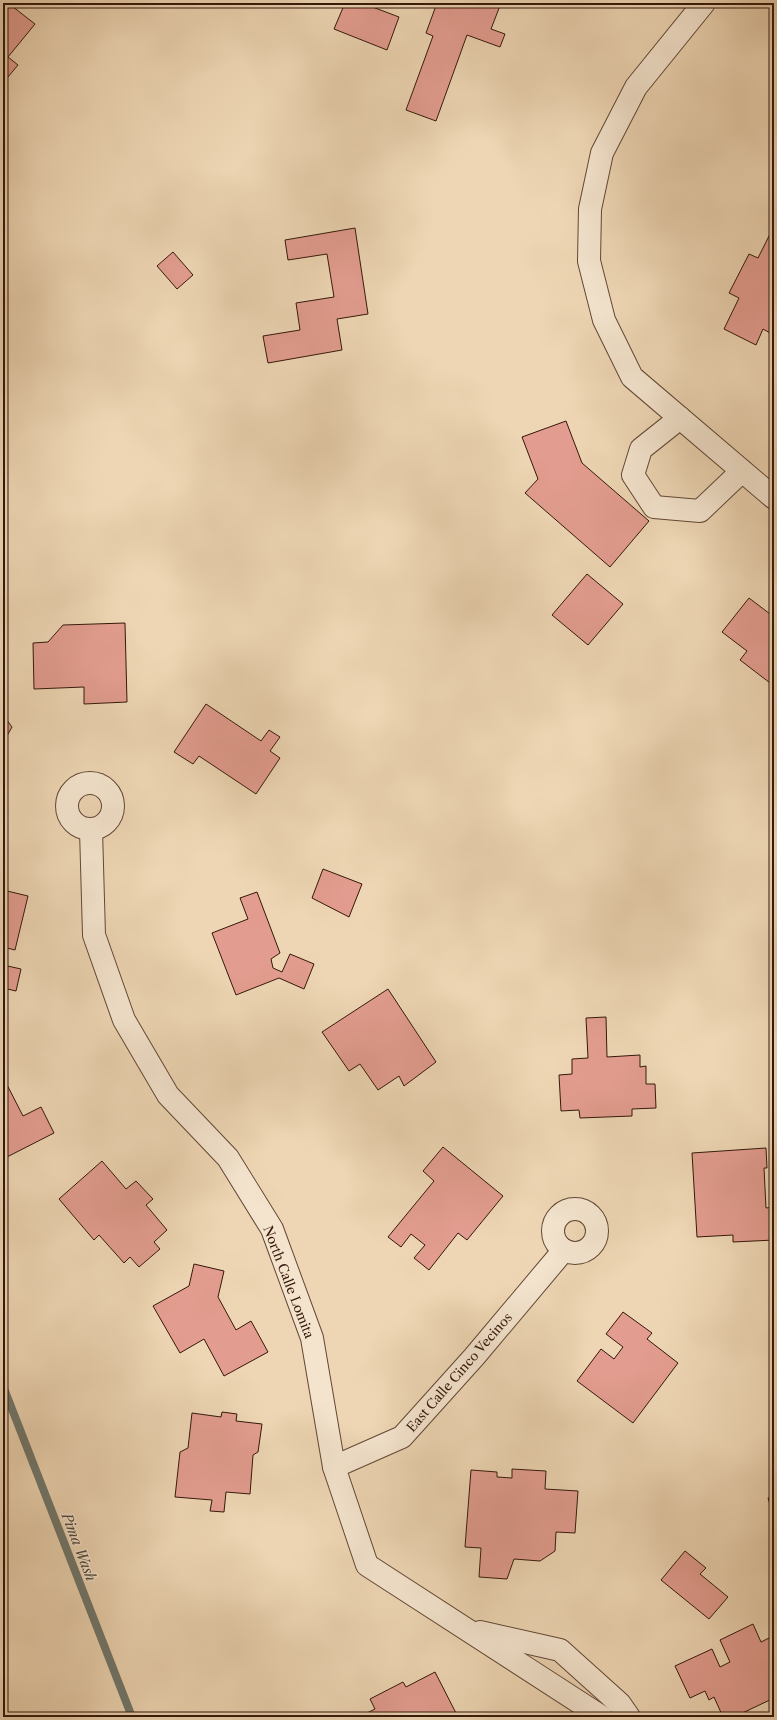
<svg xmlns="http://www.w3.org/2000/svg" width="777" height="1720" font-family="'Libre Caslon Text',serif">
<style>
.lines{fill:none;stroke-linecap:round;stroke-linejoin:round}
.stream{stroke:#71786e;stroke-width:8}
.building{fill:#e39d90;stroke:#34170a}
.minor-casing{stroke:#624734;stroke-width:24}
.minor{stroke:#f4e4ce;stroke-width:22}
.labels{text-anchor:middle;stroke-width:3;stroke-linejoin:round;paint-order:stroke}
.street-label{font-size:13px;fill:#34170a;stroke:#f4e4ce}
.water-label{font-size:14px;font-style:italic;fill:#52483c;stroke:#f4e4ce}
</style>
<rect width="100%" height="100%" fill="#eed6b4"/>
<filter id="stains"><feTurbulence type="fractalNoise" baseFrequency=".005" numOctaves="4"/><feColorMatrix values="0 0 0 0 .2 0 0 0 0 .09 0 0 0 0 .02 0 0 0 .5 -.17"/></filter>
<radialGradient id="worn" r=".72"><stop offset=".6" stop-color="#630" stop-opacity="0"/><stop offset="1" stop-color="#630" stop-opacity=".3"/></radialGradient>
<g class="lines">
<path class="stream" d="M3 1386 132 1717"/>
</g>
<g class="building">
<path d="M3 3H8L35 24 8 57 18 65 3 83Z"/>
<path d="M345 3H362L399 17 387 50 334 29Z"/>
<path d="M437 3H501L491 29 505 34 500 47 467 35 436 121 406 110 433 36 426 33Z"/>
<path d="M355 228 368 314 337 319 342 350 268 363 263 336 300 330 296 303 334 297 327 254 288 260 285 240Z"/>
<path d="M771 232 774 233V299L770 307 774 309V330L772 334 763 329 756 345 724 329 739 298 729 293 749 254 758 258Z"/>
<path d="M173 252 193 275 177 289 157 266Z"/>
<path d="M566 421 582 463 649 521 610 567 525 493 538 479 522 437Z"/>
<path d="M587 574 623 604 588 645 552 615Z"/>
<path d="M749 598 774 617V686L740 660 747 651 722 632Z"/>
<path d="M125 623 127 702 84 704V687L34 689 33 643 48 642 63 625Z"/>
<path d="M206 704 261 741 269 730 280 737 270 751 280 758 256 794 199 756 193 764 174 752Z"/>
<path d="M3 715 12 727 3 743Z"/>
<path d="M323 869 362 884 349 917 312 898Z"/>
<path d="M3 890 28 896 15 950 3 947Z"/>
<path d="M257 892 280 953 271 959 273 968 282 972 290 954 314 964 304 989 279 978 236 995 212 933 248 919 240 898Z"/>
<path d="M3 965 21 969 16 991 3 988Z"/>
<path d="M388 989 436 1062 404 1086 399 1076 378 1090 360 1064 349 1071 322 1032Z"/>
<path d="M606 1017 607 1057 640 1055V1067L646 1066V1084H655L656 1108 632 1109V1116L580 1118 579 1110 561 1111 559 1075 572 1074V1059L588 1058 586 1018Z"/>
<path d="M3 1077 23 1116 41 1107 54 1133 3 1159Z"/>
<path d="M443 1147 503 1196 467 1240 458 1233 429 1270 414 1258 425 1245 411 1234 401 1247 388 1237 434 1181 423 1171Z"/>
<path d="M766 1148 767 1168H764L766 1208 774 1207V1240L733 1242V1235L697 1237 692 1153Z"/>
<path d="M102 1161 126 1189 136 1181 153 1199 146 1205 167 1230 154 1242 160 1249 139 1267 130 1257 124 1263 99 1235 94 1240 59 1199Z"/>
<path d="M194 1264 224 1271 218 1297 236 1330 251 1321 268 1352 224 1376 204 1339 180 1353 153 1306 189 1286Z"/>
<path d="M623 1312 652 1333 647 1339 678 1363 633 1423 577 1381 601 1349 614 1359 623 1347 606 1334Z"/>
<path d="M222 1412 237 1414 236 1421 262 1424 258 1452 253 1455 250 1494 226 1492 224 1512 210 1511 212 1500 175 1497 180 1452 188 1448 192 1413 221 1417Z"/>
<path d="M512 1469 546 1471 545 1489 578 1491 575 1533 556 1532 555 1551 540 1561 514 1559 507 1579 479 1577 481 1548 465 1547 471 1470 497 1472V1477L512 1478Z"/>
<path d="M774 1496V1518L768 1498Z"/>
<path d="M685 1551 706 1568 700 1574 728 1597 709 1619 661 1580Z"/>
<path d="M753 1624 761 1642 769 1638 774 1649V1698L734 1717H723L714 1697 709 1700 705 1691 690 1698 675 1666 712 1649 720 1667 730 1662 720 1640Z"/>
<path d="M435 1672 458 1717H359L375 1709 370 1699 403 1682 406 1687Z"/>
</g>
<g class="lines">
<defs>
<g id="minor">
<path d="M704 3 636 87 602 153 590 209 589 261 604 320 632 377 774 498"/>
<path d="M680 418 641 449 633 475 654 507 700 511 742 471"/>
<circle cx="90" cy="806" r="23"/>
<path d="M91 830 94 935 124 1020 168 1095 228 1158 272 1229 312 1338 334 1467 367 1565 602 1717"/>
<circle cx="575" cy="1231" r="22"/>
<path d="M334 1467 402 1437 474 1357 564 1250"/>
<path d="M480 1632 560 1650 620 1704 629 1717"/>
</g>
</defs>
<use href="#minor" class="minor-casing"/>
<use href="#minor" class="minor"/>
</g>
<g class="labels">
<g class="street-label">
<text transform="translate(289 1282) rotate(69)" y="5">North Calle Lomita</text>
<text transform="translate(459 1372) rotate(-49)" y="5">East Calle Cinco Vecinos</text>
</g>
<g class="water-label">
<text transform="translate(79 1547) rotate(69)" y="5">Pima Wash</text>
</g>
</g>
<rect width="777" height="1720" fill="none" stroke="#eed6b4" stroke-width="16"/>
<rect x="4" y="4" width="769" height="1712" fill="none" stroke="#34170a" stroke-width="2"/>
<rect x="8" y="8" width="761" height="1704" fill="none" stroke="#34170a"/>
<rect width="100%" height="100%" filter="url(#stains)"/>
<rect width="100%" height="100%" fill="url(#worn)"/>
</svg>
